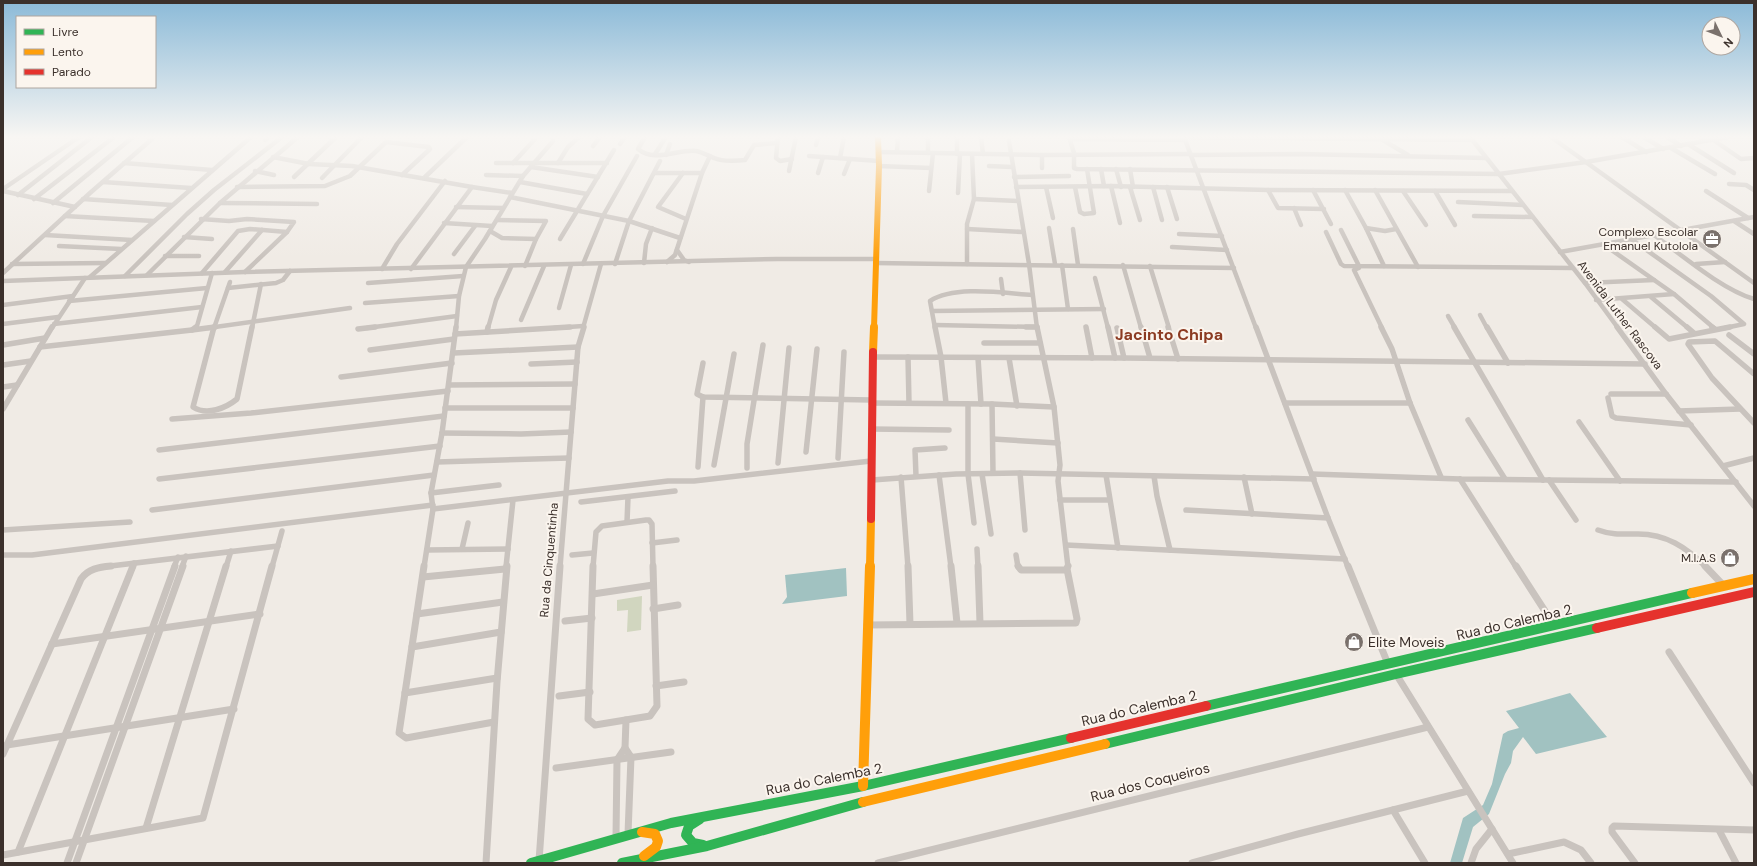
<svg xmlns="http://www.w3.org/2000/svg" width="1757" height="866" font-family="'DM Sans',sans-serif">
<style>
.green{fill:#d1d6bf}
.water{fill:#a1c2c1}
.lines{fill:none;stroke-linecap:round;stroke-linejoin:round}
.street-far2{stroke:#c9c3be;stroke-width:4.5}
.street-far1{stroke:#c9c3be;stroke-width:5.5}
.street{stroke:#c9c3be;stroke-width:7}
.fast{stroke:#30b455;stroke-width:10}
.slow-far2{stroke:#ff9f0a;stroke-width:6}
.slow-far1{stroke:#ff9f0a;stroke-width:8}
.slow{stroke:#ff9f0a;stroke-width:10}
.jam-far1{stroke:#e5322d;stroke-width:8}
.jam{stroke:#e5322d;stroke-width:10}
.labels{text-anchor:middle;stroke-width:4;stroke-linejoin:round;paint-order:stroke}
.poi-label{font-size:12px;fill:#3b302b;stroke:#fbf5ee;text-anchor:end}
.street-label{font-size:12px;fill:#3b302b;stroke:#fbf5ee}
.near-street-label{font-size:14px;fill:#3b302b;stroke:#fbf5ee}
.near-poi-label{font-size:14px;fill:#3b302b;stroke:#fbf5ee;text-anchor:start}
.district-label{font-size:16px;font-weight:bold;fill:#8c3b22;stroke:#fbf5ee}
</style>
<rect width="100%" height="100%" fill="#f0ebe5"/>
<path class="green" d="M642 596 641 630 627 632 628 610 617 611V600Z"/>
<g class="water">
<path d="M846 568 847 596 782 604 787 597 785 575Z"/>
<path d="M1570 693 1607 737 1536 754 1523 737 1513 751 1511 763 1505 774 1489 814 1473 827 1462 863H1450L1463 818 1483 805 1492 784 1503 734 1508 731 1519 728 1506 711Z"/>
</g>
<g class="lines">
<g class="street-far2">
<path d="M645 137 638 149C655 163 677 149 696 151 703 152 708 156 714 158 723 162 735 161 745 160L754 145 777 143"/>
<path d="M778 137 776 158 780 161 792 159"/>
<path d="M928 137V153"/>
<path d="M957 137V154"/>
<path d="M981 137 983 154"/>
<path d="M1069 137 1074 153V168L1077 169 1499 174 1586 162 1728 137"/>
<path d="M1184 137 1256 328"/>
<path d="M1184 137 1473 140"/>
<path d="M1470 137 1585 283 1618 328"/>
<path d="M1551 137 1754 283"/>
<path d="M1622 137 1646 152"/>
<path d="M1644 137 1663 149"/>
<path d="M1667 137 1681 146"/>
<path d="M1070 139 1185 140"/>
<path d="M1381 139 1408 155"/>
<path d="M1712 139 1741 159 1754 158"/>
<path d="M265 140 268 137"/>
<path d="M1009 141 1029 264 1037 328"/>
<path d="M620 144 625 137"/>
<path d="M1688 144 1734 173"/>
<path d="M816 145 818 137"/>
<path d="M593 146 600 137"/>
<path d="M1671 148 1715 174"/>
<path d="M879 152 1042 155 1190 154"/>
<path d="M897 152 898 137"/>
<path d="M655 154 666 137"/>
<path d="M666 155 670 144"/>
<path d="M1042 155V168"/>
<path d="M1191 155 1300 154 1486 158"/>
<path d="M809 156 879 161"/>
<path d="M273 157 309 164 352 166 472 187"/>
<path d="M840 158 844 137"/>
<path d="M124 163 212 170"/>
<path d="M496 163H607"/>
<path d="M513 163 535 139"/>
<path d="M558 163 568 147 579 137"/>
<path d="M879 166 931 168"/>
<path d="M989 166 1012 167"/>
<path d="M531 167 598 177"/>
<path d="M1101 169 1104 186"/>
<path d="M1116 169 1121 187"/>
<path d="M1130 169 1133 187"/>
<path d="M255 171 274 175"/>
<path d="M789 171 796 137"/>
<path d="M655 173H702"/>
<path d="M683 173 658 207 686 219"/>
<path d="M818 173 823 157"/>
<path d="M844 174 850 159"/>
<path d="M486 175 523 176"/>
<path d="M294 177 336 137"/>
<path d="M1014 177 1069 176"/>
<path d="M322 178 362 137"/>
<path d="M424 178 467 137"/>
<path d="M103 182 191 188"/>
<path d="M520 182 587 194"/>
<path d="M1729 184 1746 185 1754 190"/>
<path d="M1111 186 1120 223"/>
<path d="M237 187 325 186 350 176 386 142 429 147 430 149 402 175"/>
<path d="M1016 187 1111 186 1268 190 1512 191"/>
<path d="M1046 187 1053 218"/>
<path d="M1075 187 1080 212 1084 214 1094 213 1087 169"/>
<path d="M1130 187 1140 220"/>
<path d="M1153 187 1162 220"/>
<path d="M1167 187 1177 219"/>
<path d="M3 189 79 137"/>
<path d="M1268 190 1278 208 1324 209"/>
<path d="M1313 190 1331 224"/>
<path d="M1345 190 1366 228 1384 266"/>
<path d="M1375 190 1418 267"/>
<path d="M3 191 75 207"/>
<path d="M929 191 933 153"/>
<path d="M1403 191 1426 225"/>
<path d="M1435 191 1455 225"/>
<path d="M1706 191 1748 218"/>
<path d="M958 193 960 154"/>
<path d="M18 195 92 137"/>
<path d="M510 197 629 221 680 238"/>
<path d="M34 199 114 137"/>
<path d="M83 199 172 205"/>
<path d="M974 199 1018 201"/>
<path d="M1458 202 1523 205"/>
<path d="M53 203 133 137"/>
<path d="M220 203 317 204"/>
<path d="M456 207 503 208"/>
<path d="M1294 208 1301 225"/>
<path d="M65 216 154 221"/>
<path d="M1474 216 1532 217"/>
<path d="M201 219 229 221 247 219 294 222 287 232 245 272"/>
<path d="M497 220 546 221 536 239 525 266"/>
<path d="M1734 221 1754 234"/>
<path d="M444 223 492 226"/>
<path d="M1049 228 1055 264"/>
<path d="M1366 228 1385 231 1396 229"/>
<path d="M967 229 1023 232"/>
<path d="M1073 229 1078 265"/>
<path d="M1341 230 1359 266V268L1354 270 1382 328"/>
<path d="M490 231 502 238 536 239"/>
<path d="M1326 232 1341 264 1344 266 1572 268"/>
<path d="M1179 234 1222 236"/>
<path d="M45 235 132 240"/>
<path d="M1654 235C1682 255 1721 289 1754 299"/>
<path d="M184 237 212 239"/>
<path d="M560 239 614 150"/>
<path d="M1631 239 1711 296 1744 324 1725 328"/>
<path d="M1603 244 1674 294 1714 328"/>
<path d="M59 246 121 249"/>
<path d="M1172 247 1227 250"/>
<path d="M677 250 684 260 689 262"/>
<path d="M1560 252 1754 217"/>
<path d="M454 254 475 226"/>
<path d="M165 256H199"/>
<path d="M667 262 675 255 702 173 710 156"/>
<path d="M644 263 646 244 652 228"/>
<path d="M875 263 1234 268"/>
<path d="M12 264 105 263"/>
<path d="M583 264 603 216 637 156"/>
<path d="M615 264 629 221 660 161"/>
<path d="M967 264V224L974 199 972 154"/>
<path d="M1696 264 1725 262"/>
<path d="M1062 265 1068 309"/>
<path d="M1123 265 1141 328"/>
<path d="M1150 266 1169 328"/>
<path d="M382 269 397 244 445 181"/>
<path d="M411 269 472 187 512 193"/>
<path d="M225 272 262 230"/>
<path d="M3 273 90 193 152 139"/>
<path d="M202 273 238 231 250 229 287 232"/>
<path d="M147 275 220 203 298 137"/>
<path d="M125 276 187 214 214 190 282 137"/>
<path d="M90 277 251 137"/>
<path d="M1095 278 1108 328"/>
<path d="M1001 279 1003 294"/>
<path d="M3 281 245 272 777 259H876"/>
<path d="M368 283 463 276"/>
<path d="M1585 283 1654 280"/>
<path d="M228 288 276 283 283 280 290 271"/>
<path d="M1651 297 1688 328"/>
<path d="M1622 299 1656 328"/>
<path d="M1596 300 1674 294"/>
<path d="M69 301 207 288"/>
<path d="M365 303 459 296"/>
<path d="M3 305 73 296"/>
<path d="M559 308 571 265"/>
<path d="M932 311 1104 309"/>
<path d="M1480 315 1487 328"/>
<path d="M1448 316 1455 328"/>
<path d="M521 320 544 266"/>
<path d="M3 324 58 317"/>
<path d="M54 324 202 307"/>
<path d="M935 325 1037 327"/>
<path d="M52 328 85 278"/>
<path d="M195 328 197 326 212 273"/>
<path d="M208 328 350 308"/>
<path d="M214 328 230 282"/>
<path d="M252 328 261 284"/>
<path d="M367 328 457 316"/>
<path d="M456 328 459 296 466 267 485 239 523 176 553 141"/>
<path d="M488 328 496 300 511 267"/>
<path d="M554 328 583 326"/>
<path d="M583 328 601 264"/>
<path d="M935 328 930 301C955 285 1003 293 1032 295"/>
</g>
<g class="street-far1">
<path d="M214 327 193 407C207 416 226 408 237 399L252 327"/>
<path d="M935 327 941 357 946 403"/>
<path d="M1026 327H1037"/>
<path d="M1037 327 1054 407 1060 465 1058 481 1068 567"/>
<path d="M1086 327 1092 358"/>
<path d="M1108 327 1115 358"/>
<path d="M1141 327 1150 358"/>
<path d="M1168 327 1178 359"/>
<path d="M1256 327 1328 518 1348 567"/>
<path d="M1381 327 1392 349 1410 403 1441 477"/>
<path d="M1454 327 1543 480"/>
<path d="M1487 327 1508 363"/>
<path d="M1617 327 1666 394 1754 506"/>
<path d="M1655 327 1669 339 1730 327"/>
<path d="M1687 327 1694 333"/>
<path d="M1712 327 1715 329"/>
<path d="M1117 328 1124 358"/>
<path d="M358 329 375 327"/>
<path d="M192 330 215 327"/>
<path d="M487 332 488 327"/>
<path d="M455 334 570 327"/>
<path d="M1729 335 1754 354"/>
<path d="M984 343H1040"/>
<path d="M3 345 45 338"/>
<path d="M40 347 192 330 196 327"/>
<path d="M370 350 454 339"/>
<path d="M454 353 578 347"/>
<path d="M872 357 1124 358 1645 364"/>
<path d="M908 357 909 403"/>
<path d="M978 358 981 404"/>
<path d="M1009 358 1017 406"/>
<path d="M703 363 697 394 703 397 871 400"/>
<path d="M531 364 577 362"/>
<path d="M3 365 31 361"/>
<path d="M1754 374 1715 341 1689 342 1688 344 1712 378 1754 423"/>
<path d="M341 377 452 363"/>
<path d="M449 385 575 384"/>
<path d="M3 387 17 385"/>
<path d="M1611 394H1666"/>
<path d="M1608 398 1612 416 1616 418 1691 425"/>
<path d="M871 403 992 404 1054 407"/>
<path d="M1285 403H1410"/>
<path d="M968 404V474L974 523"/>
<path d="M992 404 993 473"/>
<path d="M445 408H573"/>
<path d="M3 409 52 327"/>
<path d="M1679 411 1740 409"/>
<path d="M172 419 251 413 448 391"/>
<path d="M1468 420 1505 479"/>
<path d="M1579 422 1620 481"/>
<path d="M871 429 949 430"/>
<path d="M442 433 521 434 571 432"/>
<path d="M993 439 1058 443"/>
<path d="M159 450 444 416"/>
<path d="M806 452 817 349"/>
<path d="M838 458 844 352"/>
<path d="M437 462 569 458"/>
<path d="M778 463 789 348"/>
<path d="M714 465 734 354"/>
<path d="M1723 466 1754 458"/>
<path d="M698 467 703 397"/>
<path d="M747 468V444L763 345"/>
<path d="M1020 473 1025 530"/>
<path d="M982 474 991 534"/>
<path d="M1312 474 1460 479 1736 482"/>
<path d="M939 475 951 567"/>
<path d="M1106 475 1118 548"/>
<path d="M916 476 915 450 945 448"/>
<path d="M1154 476 1157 496 1170 550"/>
<path d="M901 477 908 567"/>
<path d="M1244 477 1252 514"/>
<path d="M159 479 440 446"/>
<path d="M1460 479 1516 567"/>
<path d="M872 480 956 474 1020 473 1314 479"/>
<path d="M1549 480 1576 520"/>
<path d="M431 493 499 485"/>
<path d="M1060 500H1109"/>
<path d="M581 502 675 491"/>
<path d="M433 509 668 481H694L871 461"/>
<path d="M152 510 434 475"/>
<path d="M1186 510 1328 518"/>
<path d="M627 522 628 497"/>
<path d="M3 530 130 522"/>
<path d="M1598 530C1611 535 1624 534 1638 534 1666 534 1686 547 1706 567"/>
<path d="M652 543 677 540"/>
<path d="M1066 545 1345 559"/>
<path d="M462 549 468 523"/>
<path d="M977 549 978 567"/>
<path d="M427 550 508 549"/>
<path d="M3 555H32L433 505"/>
<path d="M572 555 593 553"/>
<path d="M1016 555 1018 567"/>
<path d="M102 567 278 546"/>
<path d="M133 567 134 563"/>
<path d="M174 567 178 557"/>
<path d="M182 567 186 556"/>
<path d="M226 567 231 551"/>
<path d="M272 567 282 531"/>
<path d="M424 567 433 509 431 493 442 433 456 327"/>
<path d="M506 567 513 500"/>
<path d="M560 567 578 347 584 327"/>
<path d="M593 567 596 532 602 526 646 520H649L652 524 653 567"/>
</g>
<g class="street">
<path d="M424 566 399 733 406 738 494 722"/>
<path d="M593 566 588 719 595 725 650 716 657 706 653 566"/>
<path d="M908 566 910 624"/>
<path d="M951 566 957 623"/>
<path d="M978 566 980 623"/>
<path d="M1018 566 1021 570H1066L1068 566"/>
<path d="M1348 566 1388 664"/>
<path d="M1516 566 1554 625"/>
<path d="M1705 566 1724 586"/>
<path d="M423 577 505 569"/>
<path d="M593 594 653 585"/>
<path d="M653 609 678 605"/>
<path d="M417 614 503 602"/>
<path d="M565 621 592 618"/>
<path d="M867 625 1076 623 1077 619 1067 569"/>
<path d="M52 644 260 614"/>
<path d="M412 647 501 632"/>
<path d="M1669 652 1754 783"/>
<path d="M1396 674 1513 863"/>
<path d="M656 686 684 682"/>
<path d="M405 693 497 678"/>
<path d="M559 696 590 692"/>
<path d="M7 745 234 709"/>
<path d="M625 748 631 757 628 834"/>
<path d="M3 754 81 579C88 569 99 567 111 566"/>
<path d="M556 768 671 752"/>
<path d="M1393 810 1425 863"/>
<path d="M146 828 226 566"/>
<path d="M1719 830 1736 863"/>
<path d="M616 837 617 760 625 748 626 720"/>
<path d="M18 852 133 566"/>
<path d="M1508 854 1564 842 1581 850 1591 863"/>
<path d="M3 855 203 818 272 566"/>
<path d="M539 861 560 566"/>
<path d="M67 863 175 566"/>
<path d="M76 863 183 566"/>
<path d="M486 863 497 682 507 566"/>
<path d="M878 863 1428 727"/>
<path d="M1192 863 1298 834 1468 791"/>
<path d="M1471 863 1476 849 1492 829"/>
<path d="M1635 863 1612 832V828L1614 826 1754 830"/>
</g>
<g class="fast">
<path d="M1206 706 1692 593"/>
<path d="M1105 744 1396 674 1597 628"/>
<path d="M700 819 689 826 686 835 693 843 703 845"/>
<path d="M531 863 671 823 863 786 1071 738"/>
<path d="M622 863 707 846 863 802"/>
</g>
<path class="slow-far2" d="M874 328 879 166 878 137"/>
<g class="slow-far1">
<path d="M873 352 874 327"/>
<path d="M870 567 871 519"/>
</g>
<g class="slow">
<path d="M1692 593 1754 579"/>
<path d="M863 786 870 566"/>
<path d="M863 802 1105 744"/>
<path d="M642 832 655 834 658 841 656 847 644 856"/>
</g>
<path class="jam-far1" d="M871 519 873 352"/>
<g class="jam">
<path d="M1597 628 1754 592"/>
<path d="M1071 738 1206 706"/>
</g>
</g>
<linearGradient id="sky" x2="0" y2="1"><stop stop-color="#8bbad8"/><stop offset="0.53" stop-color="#f8f6f3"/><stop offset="1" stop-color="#f8f6f3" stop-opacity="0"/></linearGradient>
<rect width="1757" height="258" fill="url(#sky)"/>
<defs>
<symbol id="office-disc" viewBox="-11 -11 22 22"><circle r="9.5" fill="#7a716c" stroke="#fbf5ee"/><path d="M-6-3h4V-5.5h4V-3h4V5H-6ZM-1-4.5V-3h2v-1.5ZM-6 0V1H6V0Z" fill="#fff"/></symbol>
<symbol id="shop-disc" viewBox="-11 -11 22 22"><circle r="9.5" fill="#7a716c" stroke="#fbf5ee"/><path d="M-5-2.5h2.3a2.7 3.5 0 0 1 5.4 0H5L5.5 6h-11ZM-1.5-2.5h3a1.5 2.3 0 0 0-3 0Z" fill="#fff"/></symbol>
</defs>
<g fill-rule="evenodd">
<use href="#office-disc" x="1701" y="228" width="22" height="22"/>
<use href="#shop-disc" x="1719" y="547" width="22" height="22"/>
<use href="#shop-disc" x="1343" y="631" width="22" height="22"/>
</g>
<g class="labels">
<g class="poi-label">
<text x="1698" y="236">Complexo Escolar<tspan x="1698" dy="14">Emanuel Kutolola</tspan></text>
<text x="1716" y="562">M.I.A.S</text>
</g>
<g class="street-label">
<text transform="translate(1620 315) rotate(53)" y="4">Avenida Luther Rascova</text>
<text transform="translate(549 560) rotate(-85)" y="4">Rua da Cinquentinha</text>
</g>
<g class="near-street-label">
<text transform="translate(1514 622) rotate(-13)" y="5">Rua do Calemba 2</text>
<text transform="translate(1139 708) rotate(-13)" y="5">Rua do Calemba 2</text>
<text transform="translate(824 779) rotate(-11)" y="5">Rua do Calemba 2</text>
<text transform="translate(1150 782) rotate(-14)" y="5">Rua dos Coqueiros</text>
</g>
<g class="near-poi-label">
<text x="1368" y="647">Elite Moveis</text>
</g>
<g class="district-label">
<text x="1169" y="340">Jacinto Chipa</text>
</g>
</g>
<rect width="1757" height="866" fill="none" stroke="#3b302b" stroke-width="8"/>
<rect x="16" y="16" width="140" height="72" fill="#fbf5ee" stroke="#aea6a0"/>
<rect x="24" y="29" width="20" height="6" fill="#30b455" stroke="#aea6a0"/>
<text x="52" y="36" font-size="12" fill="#3b302b">Livre</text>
<rect x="24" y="49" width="20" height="6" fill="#ff9f0a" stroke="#aea6a0"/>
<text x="52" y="56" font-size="12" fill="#3b302b">Lento</text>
<rect x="24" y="69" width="20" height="6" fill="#e5322d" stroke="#aea6a0"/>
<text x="52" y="76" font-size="12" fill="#3b302b">Parado</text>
<g transform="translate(1721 36) rotate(133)"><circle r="19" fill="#fbf5ee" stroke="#aea6a0"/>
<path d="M0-3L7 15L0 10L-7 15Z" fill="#7a716c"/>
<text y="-6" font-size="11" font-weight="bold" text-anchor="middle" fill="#3b302b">N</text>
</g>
</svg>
